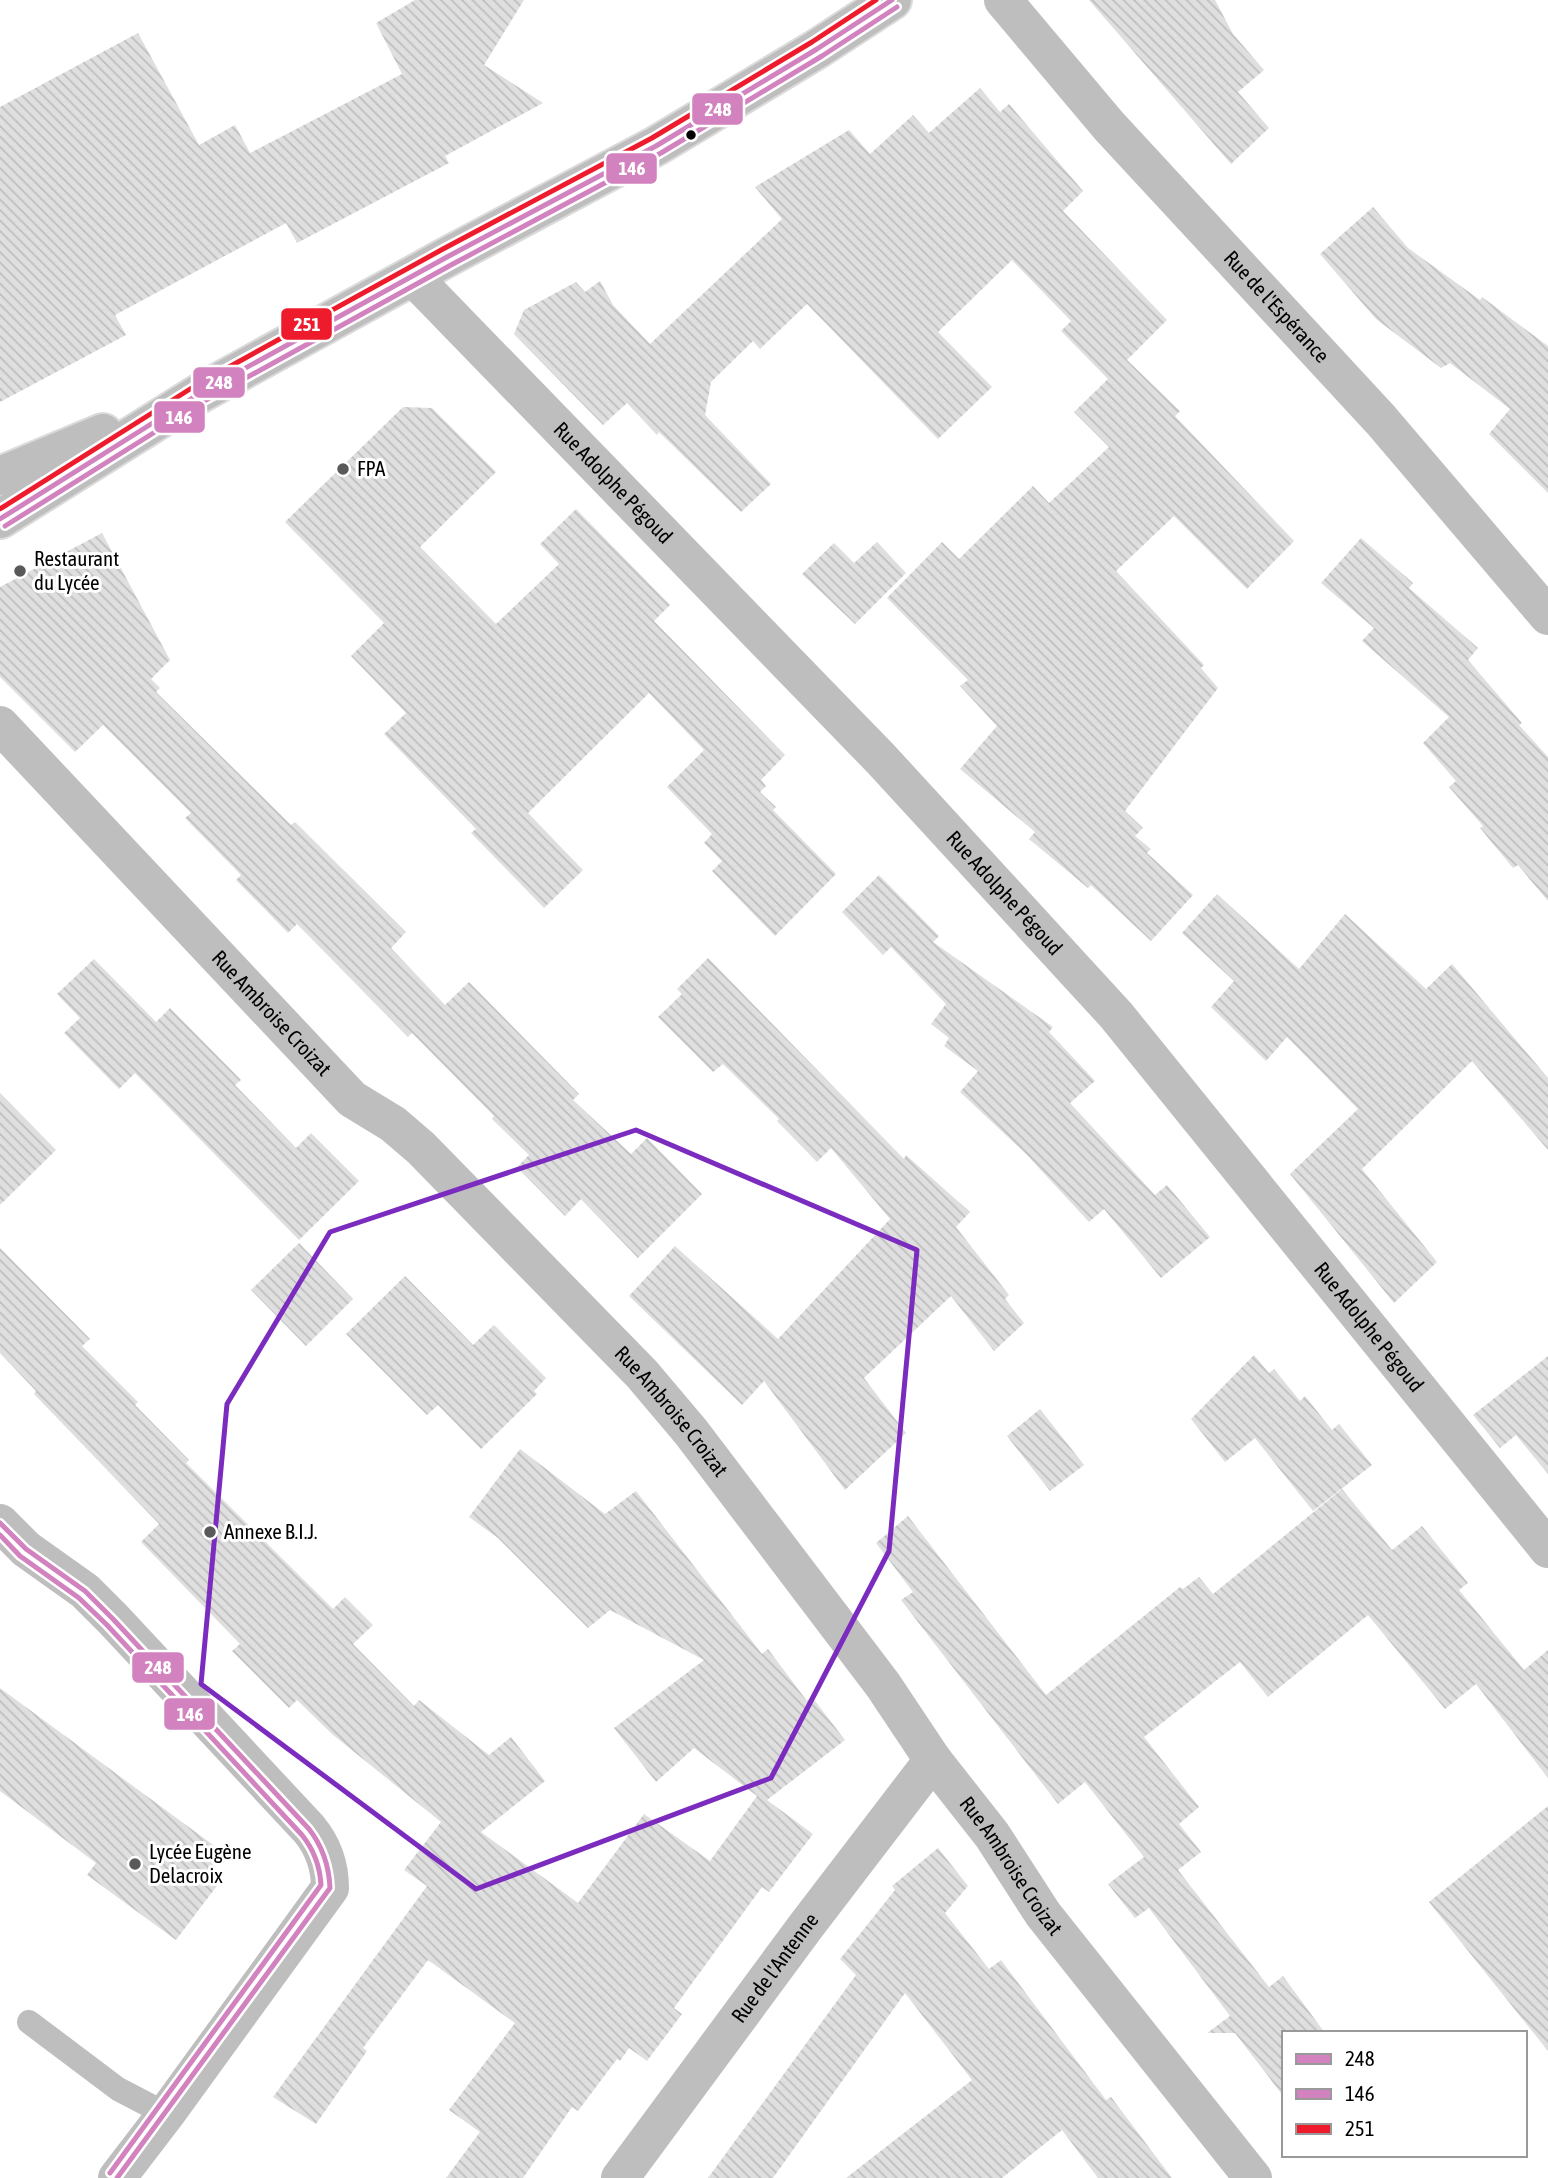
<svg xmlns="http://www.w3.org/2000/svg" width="1548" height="2178" font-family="'Asap Condensed',sans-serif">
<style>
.building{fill:url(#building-back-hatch)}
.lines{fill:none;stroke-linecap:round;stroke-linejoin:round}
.primary-casing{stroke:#dbdbdb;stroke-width:42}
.service{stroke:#bebebe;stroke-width:24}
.minor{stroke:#bebebe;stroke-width:38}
.primary{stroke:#bebebe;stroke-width:38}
.bus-1-casing{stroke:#fff;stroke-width:10}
.bus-2-casing{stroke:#fff;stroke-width:10}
.bus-3-casing{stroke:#fff;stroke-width:10}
.bus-1{stroke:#d282be;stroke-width:5}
.bus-2{stroke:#d282be;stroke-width:5}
.bus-3{stroke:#ed1b2c;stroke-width:5}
.marked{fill:none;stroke:#7b2cbf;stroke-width:5;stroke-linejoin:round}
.bus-dot{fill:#000;stroke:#fff;stroke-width:2.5}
.poi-dot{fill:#595959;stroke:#fff;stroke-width:2.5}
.labels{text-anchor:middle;stroke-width:6;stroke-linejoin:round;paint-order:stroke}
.street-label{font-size:21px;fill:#000;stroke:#fff}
.poi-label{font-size:21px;fill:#000;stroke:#fff;text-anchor:start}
.line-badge{stroke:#fff;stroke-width:2.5}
.badge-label{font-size:19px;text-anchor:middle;font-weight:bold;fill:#fff}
</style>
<defs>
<pattern id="building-back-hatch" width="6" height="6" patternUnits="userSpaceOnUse" patternTransform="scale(1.75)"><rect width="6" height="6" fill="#dfdfdf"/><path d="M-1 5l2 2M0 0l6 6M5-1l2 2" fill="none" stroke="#bebebe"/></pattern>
</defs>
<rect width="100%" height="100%" fill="#fff"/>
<g class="building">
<path d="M415 0H524L484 65 543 103 445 156 449 163 297 243 286 223 115 315 126 335 0 402V107L138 33 199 145 235 125 250 153 402 74 376 23Z"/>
<path d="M1089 0H1215L1233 34 1264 70 1238 92 1269 128 1231 164Z"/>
<path d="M980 88 1000 112 1009 104 1083 191 1063 211 1167 320 1127 360 1180 411 1175 416 1294 541 1247 589 1174 516 1116 571 1204 665 1201 668 1218 688 1125 811 1143 828 1135 836 1151 849 1147 853 1193 895 1151 941 1091 885 1088 888 1029 839 1035 832 960 769 997 726 960 686 968 680 887 598 942 542 959 559 1033 486 1049 503 1109 447 1074 412 1108 379 1061 331 1071 321 1012 260 938 332 992 387 938 439 807 304 760 349 753 341 711 382 705 415 771 484 741 512 659 432 657 435 627 403 603 425 514 334 524 310 576 282 585 292 600 281 613 305 650 344 782 219 755 187 849 130 870 154 913 115 929 133Z"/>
<path d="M1373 207 1408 248 1480 300 1482 297 1548 346V493L1489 434 1510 409 1450 363 1441 368 1376 319 1320 254Z"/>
<path d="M403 407 432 408 496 472 420 547 496 624 559 564 540 544 576 509 670 605 654 621 785 755 761 780 766 786 760 792 776 807 773 810 836 874 775 936 712 871 722 861 704 843 712 834 667 787 704 750 649 693 528 813 583 870 544 908 471 833 476 829 384 734 406 713 351 656 384 623 285 522Z"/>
<path d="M102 533 170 660 151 679 160 688 156 692 291 825 295 822 406 932 391 948 445 1005 469 982 579 1094 573 1100 631 1154 647 1138 702 1194 638 1258 581 1199 565 1216 517 1167 529 1155 492 1119 494 1116 412 1033 408 1037 297 924 288 933 236 880 241 875 185 818 191 813 103 725 75 752 0 677V587Z"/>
<path d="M1361 538 1413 583 1409 588 1478 648 1468 660 1522 723 1519 725 1548 757V901L1518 865 1513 868 1480 828 1483 826 1449 787 1456 781 1423 743 1449 717 1362 641 1374 628 1321 583Z"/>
<path d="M877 542 906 573 855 624 802 574 834 543 854 563Z"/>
<path d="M879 875 939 936 933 942 1053 1027 1049 1032 1095 1081 1070 1103 1155 1195 1167 1185 1210 1237 1161 1278 1104 1209 1089 1222 1026 1154 960 1092 978 1071 944 1046 949 1038 931 1024 946 1004 891 947 883 955 842 912Z"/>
<path d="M1217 894 1299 969 1345 914 1426 989 1452 964 1548 1078V1150L1472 1061 1362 1169 1437 1262 1394 1303 1290 1174 1358 1109 1287 1037 1266 1061 1211 1007 1234 981 1182 933Z"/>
<path d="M708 958 904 1159 906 1155 970 1212 956 1227 1009 1295 1005 1299 1024 1323 994 1351 951 1296 864 1378 906 1433 845 1490 764 1381 742 1405 629 1296 675 1246 778 1339 890 1219 831 1148 817 1162 777 1121 779 1119 723 1064 713 1072 658 1017 682 994 677 989Z"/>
<path d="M94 959 156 1022 170 1008 241 1080 235 1085 296 1148 311 1133 359 1181 299 1240 135 1073 119 1089 64 1033 80 1018 57 994Z"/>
<path d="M0 1093 56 1150 0 1205Z"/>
<path d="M299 1243 353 1299 306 1346 251 1290Z"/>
<path d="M0 1248 90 1339 82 1346 138 1402 135 1405 189 1460 186 1463 333 1609 345 1597 373 1625 353 1644 414 1706 419 1700 489 1755 511 1737 545 1781 481 1832 578 1903 644 1814 710 1861 757 1796 694 1748 656 1782 614 1728 704 1660 610 1610 588 1628 498 1538 469 1517 520 1449 605 1514 636 1491 762 1654 768 1649 807 1701 812 1697 845 1740 767 1800 813 1834 769 1892 762 1887 674 2008 682 2014 647 2061 629 2048 620 2061 617 2059 578 2111 572 2107 523 2178H446L480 2132 449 2110 515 2023 428 1960 363 2048 367 2051 316 2124 273 2097 427 1886 404 1870 441 1822 332 1734 297 1700 289 1708 232 1651 240 1644 141 1542 159 1524 34 1394 36 1391 0 1353Z"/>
<path d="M405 1276 473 1345 494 1325 546 1378 534 1391 537 1394 481 1449 438 1405 427 1415 346 1334Z"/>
<path d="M1254 1355 1269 1373 1274 1369 1300 1401 1305 1396 1332 1430 1339 1424 1372 1465 1313 1511 1255 1438 1225 1462 1191 1419Z"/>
<path d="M1548 1356V1474L1516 1435 1500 1448 1473 1415Z"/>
<path d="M1040 1409 1084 1465 1050 1491 1007 1436Z"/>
<path d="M1342 1489 1392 1550 1422 1526 1468 1583 1459 1590 1524 1670 1548 1650V1778L1476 1684 1445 1709 1368 1615 1268 1697 1240 1662 1144 1737 1199 1807 1179 1824 1201 1852 1178 1870 1269 1987 1283 1976 1325 2033H1284V2097L1235 2033H1207L1230 2016 1149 1908 1135 1918 1108 1884 1144 1857 1085 1782 1058 1804 901 1600 913 1592 876 1543 908 1516 1046 1695 1180 1587 1183 1589 1199 1577 1213 1594Z"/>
<path d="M0 1688 224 1853 211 1871 222 1879 176 1940 87 1875 96 1863 0 1791Z"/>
<path d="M1548 1806V2051L1429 1902Z"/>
<path d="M938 1848 968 1886 945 1913 989 1969 1001 1960 1106 2100 1111 2097 1172 2178H1098L1062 2130 1002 2178H846L972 2080 905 1993 773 2178H708L856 1975 840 1959 895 1890 892 1886Z"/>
</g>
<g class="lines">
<defs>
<g id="primary">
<path d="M0 476 103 433"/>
<path d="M0 519 202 392 447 257 656 146 817 49 892 0"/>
</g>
</defs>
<use href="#primary" class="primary-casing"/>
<path class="service" d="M29 2022 118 2089 166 2114"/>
<g class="minor">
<path id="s1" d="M1003 0 1109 126 1381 420 1548 616"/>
<path id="s2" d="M413 277 881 759 1116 1015 1548 1549"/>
<path id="s3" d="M0 725 352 1099 393 1124 421 1148 642 1374 691 1432 883 1685 933 1760 992 1835 1043 1914 1253 2178"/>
<path d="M0 1523 26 1549 85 1591 113 1619 309 1829C323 1846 330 1865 330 1888L166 2114 117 2178"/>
<path id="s4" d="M620 2178 806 1926 933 1760"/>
</g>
<use href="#primary" class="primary"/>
<defs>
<g id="bus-1">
<path d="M0 519 202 392 447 257 656 146 817 49 892 0"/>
<path d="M0 1523 26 1549 85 1591 113 1619 309 1829C323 1847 329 1865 330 1888L117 2178"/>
</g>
<g id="bus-2">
<path d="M5 526 206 400 451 265 661 153 822 56 897 7"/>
<path d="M0 1535 20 1556 79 1598 107 1625 302 1835C314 1850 320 1866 321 1885L110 2173"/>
</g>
<path id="bus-3" d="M0 509 198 384 443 249 652 138 812 42 876 0"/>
</defs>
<use href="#bus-1" class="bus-1-casing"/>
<use href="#bus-2" class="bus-2-casing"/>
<use href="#bus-3" class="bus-3-casing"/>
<use href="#bus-1" class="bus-1"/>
<use href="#bus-2" class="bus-2"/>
<use href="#bus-3" class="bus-3"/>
</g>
<path class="marked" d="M636 1130 917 1250 889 1551 771 1778 476 1889 201 1684 227 1404 330 1232Z"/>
<circle class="bus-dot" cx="691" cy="135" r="6"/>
<g class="poi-dot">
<circle cx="343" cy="469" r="7"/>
<circle cx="20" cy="571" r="7"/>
<circle cx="210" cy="1532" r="7"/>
<circle cx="135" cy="1864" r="7"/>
</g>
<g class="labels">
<g class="street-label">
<text dy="7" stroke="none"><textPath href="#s1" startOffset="411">Rue de l'Espérance</textPath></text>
<text dy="7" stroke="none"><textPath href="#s2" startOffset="287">Rue Adolphe Pégoud</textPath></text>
<text dy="7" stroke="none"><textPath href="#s2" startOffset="854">Rue Adolphe Pégoud</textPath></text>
<text dy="7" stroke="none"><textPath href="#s3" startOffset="396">Rue Ambroise Croizat</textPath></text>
<text dy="7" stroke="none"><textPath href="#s2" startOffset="1421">Rue Adolphe Pégoud</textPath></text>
<text dy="7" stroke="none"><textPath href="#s3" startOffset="962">Rue Ambroise Croizat</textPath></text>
<text dy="7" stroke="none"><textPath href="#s3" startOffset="1530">Rue Ambroise Croizat</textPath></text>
<text dy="7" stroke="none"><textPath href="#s4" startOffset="261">Rue de l'Antenne</textPath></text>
</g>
<g class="poi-label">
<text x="357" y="476">FPA</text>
<text x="34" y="566">Restaurant<tspan x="34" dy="24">du Lycée</tspan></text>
<text x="224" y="1539">Annexe B.I.J.</text>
<text x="149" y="1859">Lycée Eugène<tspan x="149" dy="24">Delacroix</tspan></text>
</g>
</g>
<g class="line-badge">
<rect x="691" y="92" width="53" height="34" rx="7" fill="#d282be"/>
<rect x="605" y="152" width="53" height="33" rx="7" fill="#d282be"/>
<rect x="280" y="307" width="53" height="34" rx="7" fill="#ed1b2c"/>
<rect x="192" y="366" width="54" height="33" rx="7" fill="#d282be"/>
<rect x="153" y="400" width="53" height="34" rx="7" fill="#d282be"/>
<rect x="131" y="1651" width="54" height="33" rx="7" fill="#d282be"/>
<rect x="163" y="1697" width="53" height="34" rx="7" fill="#d282be"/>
</g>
<g class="badge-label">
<text x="718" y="116">248</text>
<text x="632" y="175">146</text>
<text x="307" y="331">251</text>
<text x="219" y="389">248</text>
<text x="179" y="424">146</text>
<text x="158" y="1674">248</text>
<text x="190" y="1721">146</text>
</g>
<rect x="1282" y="2031" width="245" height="126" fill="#ffffff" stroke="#999999" stroke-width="2"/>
<rect x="1296" y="2054" width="35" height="10" fill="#d282be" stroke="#999999" stroke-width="2"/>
<text x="1345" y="2066" font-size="21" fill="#000000">248</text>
<rect x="1296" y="2089" width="35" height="10" fill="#d282be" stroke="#999999" stroke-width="2"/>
<text x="1345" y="2101" font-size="21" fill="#000000">146</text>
<rect x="1296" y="2124" width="35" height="10" fill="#ed1b2c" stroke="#999999" stroke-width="2"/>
<text x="1345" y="2136" font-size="21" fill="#000000">251</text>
</svg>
